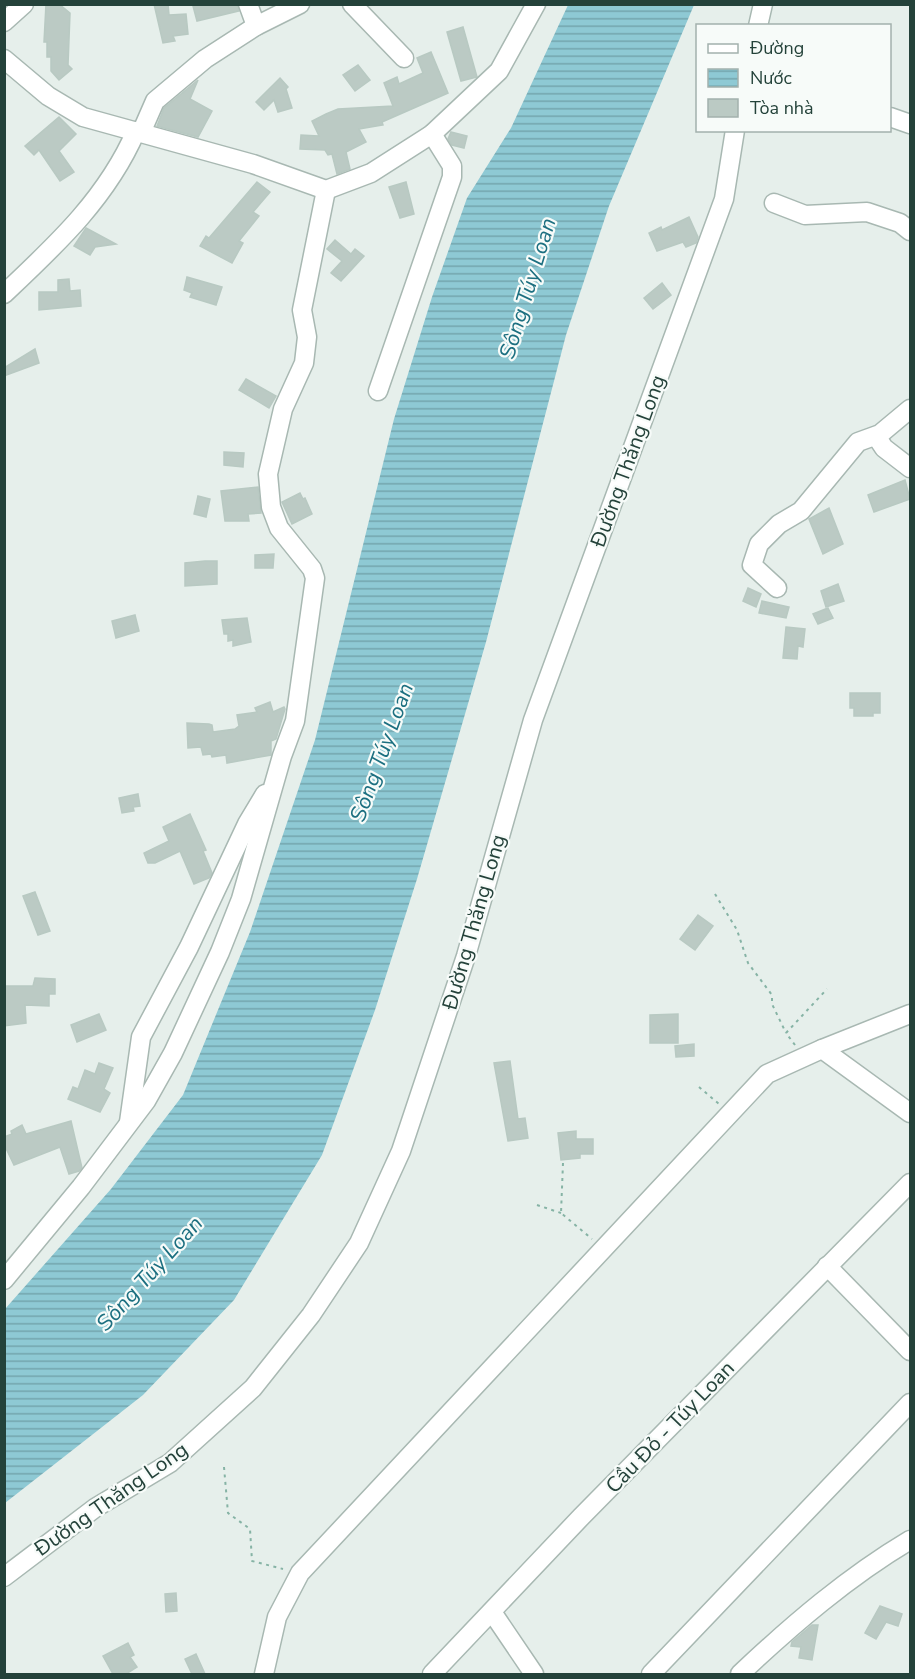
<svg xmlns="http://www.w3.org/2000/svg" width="915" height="1679" font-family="'Nunito Sans',sans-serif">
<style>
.water{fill:url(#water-rules)}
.building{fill:#bbcac4;stroke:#b8c9c2;stroke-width:1.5}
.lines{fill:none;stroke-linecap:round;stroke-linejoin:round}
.minor-casing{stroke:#a8b8b2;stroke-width:21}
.path{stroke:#86b3a5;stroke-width:2;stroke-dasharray:3 4.5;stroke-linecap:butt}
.minor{stroke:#fff;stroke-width:18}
.labels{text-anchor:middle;stroke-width:4.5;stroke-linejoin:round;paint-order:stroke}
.street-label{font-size:21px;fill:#24423a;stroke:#f7fbf9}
.water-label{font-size:22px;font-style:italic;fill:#1c6f80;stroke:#f7fbf9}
</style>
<defs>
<pattern id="water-rules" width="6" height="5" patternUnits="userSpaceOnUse" patternTransform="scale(1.5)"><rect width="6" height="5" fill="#8ec9d4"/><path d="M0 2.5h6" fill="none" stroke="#74a5ad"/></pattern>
</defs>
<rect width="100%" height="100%" fill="#e6efeb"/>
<path class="water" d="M568 5H694L609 206 566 335 486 642 417 879 375 1010 322 1155 234 1300 143 1395 5 1503V1309L111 1189 183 1095 250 932 315 740 394 419 432 297 467 198 511 128Z"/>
<g class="building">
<path d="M46 4H59L70 13 68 65 72 69 59 80 51 71V57H47V42H44Z"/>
<path d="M154 4H168L169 15 186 14 188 34 173 36 175 41 163 43Z"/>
<path d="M200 4H237L239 11 197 21 193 6Z"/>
<path d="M463 27 477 77 461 81 447 32Z"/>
<path d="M431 52 448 93 382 122 383 125 359 129 366 142 346 152 350 169 337 174 332 154 328 155 325 150 300 149 301 135 319 136 312 121 326 114 338 109 393 106 384 83 397 77 399 84 423 73 417 58Z"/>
<path d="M358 65 370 80 355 91 343 75Z"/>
<path d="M280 78 288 87 286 89 292 108 278 112 274 100 264 110 256 102Z"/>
<path d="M198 80 190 99 212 111 198 137 157 126 164 108Z"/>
<path d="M59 117 76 134 59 151 74 172 60 181 39 150 34 155 25 146Z"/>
<path d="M451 132 467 136 464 148 452 145 448 139Z"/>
<path d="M257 182 270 192 253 212 259 216 239 241 243 243 232 263 200 246 206 236 209 238Z"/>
<path d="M406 182 414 214 400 218 389 187Z"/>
<path d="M689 217 698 237 696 243 686 247 683 242 657 251 649 233 661 227 662 230Z"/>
<path d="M86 228 116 244 95 247 90 255 74 246Z"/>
<path d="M335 240 351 254 355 249 364 256 341 281 331 273 342 261 327 249Z"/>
<path d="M187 277 222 287 216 305 190 297 192 293 184 290Z"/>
<path d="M69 279 70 291 80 290 81 306 39 310V292H58V280Z"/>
<path d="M662 283 671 295 653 309 644 298Z"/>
<path d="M35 349 39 363 4 376V368Z"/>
<path d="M246 379 276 396 269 408 239 390Z"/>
<path d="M224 452 244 453 243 467 224 465Z"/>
<path d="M905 480 910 499 874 512 868 495Z"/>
<path d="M258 487 261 513 248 514 249 521H225L221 491Z"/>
<path d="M300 493 303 499 305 498 312 514 292 524 282 502Z"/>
<path d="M198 496 210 499 206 517 194 514Z"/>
<path d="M829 508 843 544 823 554 809 519Z"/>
<path d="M274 554 273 568H255V555Z"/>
<path d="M205 561H217V584L185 586V563Z"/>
<path d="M838 584 844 601 826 607 821 591Z"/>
<path d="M748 588 761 594 756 607 743 601Z"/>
<path d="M762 601 789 607 786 618 759 613Z"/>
<path d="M828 608 833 618 818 624 813 614Z"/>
<path d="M135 615 139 631 116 638 112 621Z"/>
<path d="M247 618 251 642 233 646V640L228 641V634H224L222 620Z"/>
<path d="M786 627 805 629 803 647 798 646 797 659 783 658Z"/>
<path d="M850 693H880V713H873V716H854V708H850Z"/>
<path d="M270 702 273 712 284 707 285 709 276 739 271 741V755L227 763 226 755 212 757 211 754 203 755 201 747 188 748 187 723 209 724 212 725 213 732 235 729 239 726 237 715 257 712 255 708Z"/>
<path d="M138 794 140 806 133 807 134 811 122 813 119 798Z"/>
<path d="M190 814 206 850 203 851 212 873 209 878 194 884 180 851 155 863H148L144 853 169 841 163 827Z"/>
<path d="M35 892 50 931 38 935 23 896Z"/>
<path d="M698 915 713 926 695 950 680 939Z"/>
<path d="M35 978 55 979V994H49V1006L25 1005 26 1023 4 1026 5 986H33Z"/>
<path d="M99 1014 106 1030 77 1042 71 1025Z"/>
<path d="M678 1014V1043H650V1015Z"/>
<path d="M694 1044V1056L676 1057 675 1046Z"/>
<path d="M510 1061 518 1119 525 1118 528 1138 508 1141 494 1063Z"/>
<path d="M99 1063 113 1068 104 1089 110 1093 100 1112 68 1099 73 1087 78 1089 85 1070 95 1074Z"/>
<path d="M71 1121 82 1168 79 1171 69 1174 60 1147 14 1165 4 1144V1137L12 1134 11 1131 22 1125 26 1134Z"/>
<path d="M576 1131V1139H593V1154H580V1158L561 1160 558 1133Z"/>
<path d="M176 1593 177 1611 166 1612 165 1594Z"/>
<path d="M880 1606 902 1614 898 1626 886 1622 876 1639 865 1633Z"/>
<path d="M812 1625H818L812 1660 799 1658 801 1647 791 1646 792 1642Z"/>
<path d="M128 1643 134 1655 130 1657 137 1667 126 1674H113L103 1656Z"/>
<path d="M196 1654 205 1674H192L185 1659Z"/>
</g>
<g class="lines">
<defs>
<g id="minor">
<path d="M248 4 256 26"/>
<path d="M352 4 404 58"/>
<path d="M4 22 24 4"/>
<path d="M758 26 763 4"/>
<path d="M4 59 48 96 83 117 253 164 326 190 371 173 432 134 499 71 536 4"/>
<path d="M890 117 910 124"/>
<path d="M141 133 155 101 205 59 256 26 300 4"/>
<path d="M774 203 805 215 867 212 900 223 910 231"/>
<path d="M4 294C56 245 107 198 136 131"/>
<path d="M378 391 452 177V166L432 134"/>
<path d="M876 436 884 448 910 468"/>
<path d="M777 588 752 565 759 544 779 524 801 511 858 442 880 434 910 409"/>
<path d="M822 1049 910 1014"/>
<path d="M129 1122 141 1037 189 947 247 824 265 794"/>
<path d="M827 1266 910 1351"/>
<path d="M4 1280 81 1187 146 1101 173 1053 220 952 241 899 282 756 295 721 315 578 312 569 279 528 271 507 268 474 283 409 304 363 307 337 302 310 326 190"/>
<path d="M4 1577 95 1508 170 1463 253 1388 311 1315 359 1243 401 1151 466 956 533 720 724 199 735 130"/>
<path d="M492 1612 534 1674"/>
<path d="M264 1674 277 1617 300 1573 767 1074 822 1049 910 1113"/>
<path d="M432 1674 581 1517 910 1183"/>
<path d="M651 1674 910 1403"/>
<path d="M740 1674C793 1624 848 1577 910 1540"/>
</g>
</defs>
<use href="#minor" class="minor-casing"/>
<g class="path">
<path d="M715 894 737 930 748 963 772 995V1004L786 1033"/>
<path d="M795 1045 786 1033 827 989"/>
<path d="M699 1087 719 1104"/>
<path d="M563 1163 561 1213 592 1239"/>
<path d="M537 1205 561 1213"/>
<path d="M224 1467 228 1513 250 1529 252 1561 283 1569"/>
</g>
<use href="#minor" class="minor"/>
</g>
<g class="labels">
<g class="street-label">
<text transform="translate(628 461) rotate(-70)" y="7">Đường Thăng Long</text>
<text transform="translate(474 922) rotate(-74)" y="7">Đường Thăng Long</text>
<text transform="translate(670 1427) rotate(-46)" y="7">Cầu Đỏ - Túy Loan</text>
<text transform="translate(111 1499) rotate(-35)" y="7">Đường Thăng Long</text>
</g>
<g class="water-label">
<text transform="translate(527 288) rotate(-73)" y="8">Sông Túy Loan</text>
<text transform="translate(381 752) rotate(-70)" y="8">Sông Túy Loan</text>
<text transform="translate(149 1273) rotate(-48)" y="8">Sông Túy Loan</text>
</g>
</g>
<rect width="915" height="1679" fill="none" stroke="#24423a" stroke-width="12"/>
<rect x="696" y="24" width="195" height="108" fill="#f7fbf9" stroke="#a3b1ad" stroke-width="1.5"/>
<rect x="708" y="44" width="30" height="9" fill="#ffffff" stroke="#a3b1ad" stroke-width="1.5"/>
<text x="750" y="54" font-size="18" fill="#24423a">Đường</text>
<rect x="708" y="69" width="30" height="18" fill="url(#water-rules)" stroke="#a3b1ad" stroke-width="1.5"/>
<text x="750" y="84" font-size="18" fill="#24423a">Nước</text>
<rect x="708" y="99" width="30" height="18" fill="#bbcac4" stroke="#a3b1ad" stroke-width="1.5"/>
<text x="750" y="114" font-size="18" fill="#24423a">Tòa nhà</text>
</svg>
